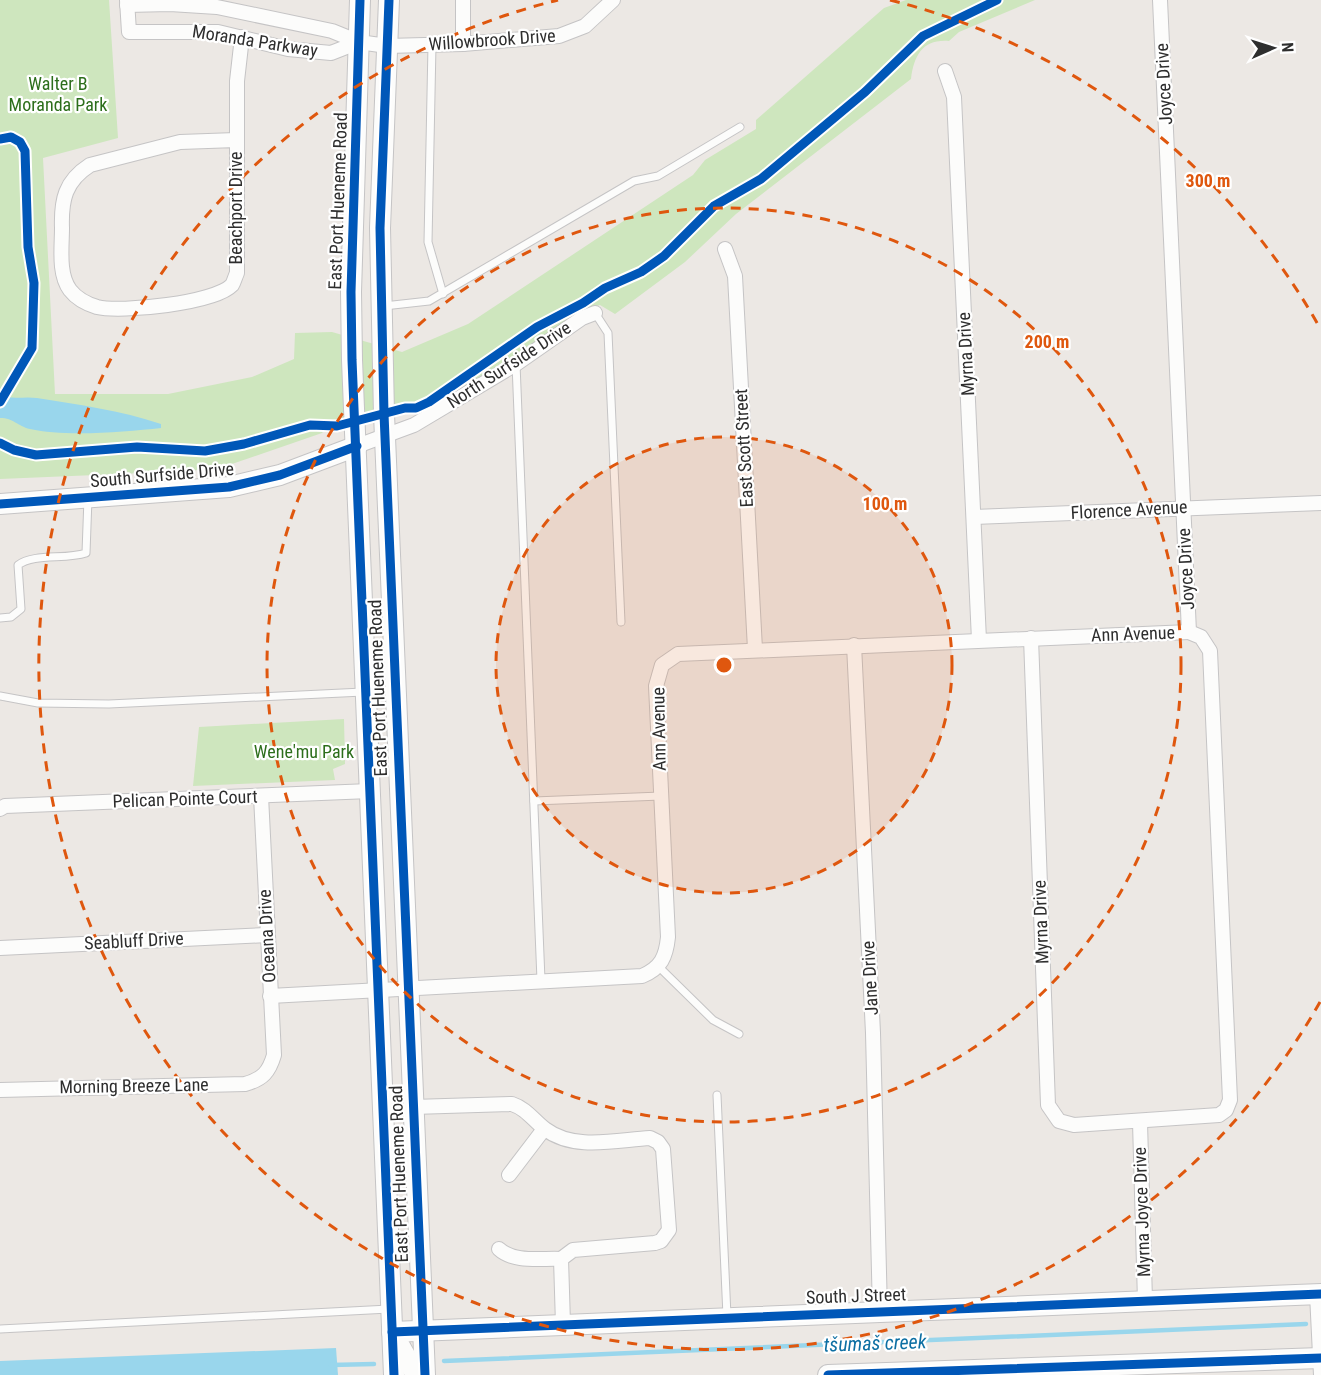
<svg xmlns="http://www.w3.org/2000/svg" width="1321" height="1375" font-family="'Roboto Condensed',sans-serif">
<style>
.green{fill:#cee6be}
.water{fill:#99d6ec}
.lines{fill:none;stroke-linecap:round;stroke-linejoin:round}
.stream{stroke:#99d6ec;stroke-width:4.5}
.lane-casing{stroke:#c5c4c5;stroke-width:9}
.street-casing{stroke:#c5c4c5;stroke-width:16}
.secondary-casing{stroke:#c5c4c5;stroke-width:22}
.lane{stroke:#fcfcfb;stroke-width:7}
.street{stroke:#fcfcfb;stroke-width:14}
.secondary{stroke:#fcfcfb;stroke-width:20}
.cycleway-casing{stroke:#fff;stroke-width:13}
.cycleway{stroke:#0057b8;stroke-width:9}
.ring{fill:none;stroke:#df570e;stroke-width:3;stroke-dasharray:10 8}
.labels{text-anchor:middle;stroke-width:4.5;stroke-linejoin:round;paint-order:stroke}
.street-label{font-size:18px;fill:#2e2e2e;stroke:#fff}
.park-label{font-size:18px;fill:#2c6e1b;stroke:#fff}
.water-label{font-size:20px;font-style:italic;fill:#0d6fa3;stroke:#fff}
.centre{fill:#df570e;stroke:#fff;stroke-width:3}
.ring-label{font-size:18px;text-anchor:middle;font-weight:bold;fill:#df570e;stroke:#fff;stroke-width:4.5;stroke-linejoin:round;paint-order:stroke}
</style>
<rect width="100%" height="100%" fill="#ece8e4"/>
<g class="green">
<path d="M0 0H109L118 138 43 158 55 394H168L252 377 294 359 295 333 332 332 402 352 468 324 693 175 705 160 756 129V120L884 8 906 0H1035L959 32 949 41C923 39 914 55 911 79L736 214 685 262 615 314 600 305C575 313 555 329 533 344 508 361 481 377 454 391 441 398 428 397 415 404L333 420 322 433 229 465 191 471 0 479Z"/>
<path d="M344 719 345 764 333 769 335 780 193 786 199 727Z"/>
</g>
<g class="water">
<path d="M0 395C12 400 24 396 37 398 79 405 120 410 161 424V428C125 432 65 437 30 429 17 426 14 418 0 418Z"/>
<path d="M336 1348 338 1375H0V1361Z"/>
</g>
<g class="lines">
<g class="stream">
<path d="M444 1361 1306 1324"/>
<path d="M331 1365 374 1364"/>
</g>
<defs>
<g id="lane">
<path d="M432 45 428 242 443 294"/>
<path d="M384 306 429 301 634 181 658 176 740 127"/>
<path d="M595 313 608 333 621 622"/>
<path d="M516 364 541 980"/>
<path d="M0 618 11 617 21 609 18 565C34 553 65 560 86 553L88 498"/>
<path d="M0 696 38 703 109 704 363 692"/>
<path d="M534 801 661 796"/>
<path d="M658 966 713 1020 739 1034"/>
<path d="M717 1095 727 1316"/>
<path d="M0 1329 389 1309"/>
</g>
<g id="street">
<path d="M127 0 129 32H218L288 49 331 53 359 42"/>
<path d="M127 5 170 4 217 7 332 31 359 42 387 46 463 44 559 36 585 26 613 0"/>
<path d="M463 44V0"/>
<path d="M945 71 954 97 979 640"/>
<path d="M236 140 180 142 90 165C65 181 61 200 62 228 62 247 58 274 70 290 77 299 87 304 97 307 121 313 215 303 232 285 234 282 235 277 237 273V81L242 37"/>
<path d="M725 249 735 276 755 649"/>
<path d="M357 446 414 425 516 364 582 318 595 313"/>
<path d="M974 517 1321 503"/>
<path d="M1031 638 1048 1105 1059 1121 1074 1125 1219 1115 1226 1110 1230 1100 1210 651 1201 637 1189 632 1160 0"/>
<path d="M854 645 873 1033 880 1312"/>
<path d="M0 809 5 806 370 791"/>
<path d="M0 948 267 935"/>
<path d="M270 996 642 976C661 968 666 957 668 937L656 686 662 665 678 654 1189 632"/>
<path d="M0 1090 245 1084C263 1079 269 1072 274 1055L261 796"/>
<path d="M413 1107 512 1104C527 1109 533 1120 545 1129 574 1151 616 1140 650 1138L658 1142 663 1149 669 1230 661 1241 655 1243 573 1250 561 1259 563 1324"/>
<path d="M1140 1122 1145 1301"/>
<path d="M509 1175 544 1129"/>
<path d="M499 1249C514 1263 541 1258 561 1259"/>
<path d="M1317 1294 1321 1375"/>
</g>
<g id="secondary">
<path d="M360 0 351 292 352 360 394 1375"/>
<path d="M389 0 380 228 384 414 425 1375"/>
<path d="M0 504 229 487 280 475 357 446"/>
<path d="M392 1332 1321 1294"/>
<path d="M393 1334 416 1375"/>
<path d="M828 1375 1321 1358"/>
</g>
</defs>
<use href="#lane" class="lane-casing"/>
<use href="#street" class="street-casing"/>
<use href="#secondary" class="secondary-casing"/>
<use href="#lane" class="lane"/>
<use href="#street" class="street"/>
<use href="#secondary" class="secondary"/>
<defs>
<g id="cycleway">
<path d="M360 0 351 292 352 360 394 1375"/>
<path d="M389 0 380 228 384 414 425 1375"/>
<path d="M0 139 11 137 20 142 25 151 28 247 34 283 32 348 0 402"/>
<path d="M0 443 14 450 36 455 137 447 205 451 244 444 310 425 337 426 405 408H416L429 402 537 327 583 303 605 288 641 272 664 256 714 206 761 179 865 92 923 36 997 0"/>
<path d="M0 504 229 487 280 475 357 446"/>
<path d="M392 1332 1321 1294"/>
<path d="M828 1375 1321 1358"/>
</g>
</defs>
<use href="#cycleway" class="cycleway-casing"/>
<use href="#cycleway" class="cycleway"/>
</g>
<circle cx="724" cy="665" r="228" fill="#df570e" fill-opacity=".12"/>
<g class="ring">
<circle cx="724" cy="665" r="228"/>
<circle cx="724" cy="665" r="457"/>
<path d="M1320 1002A685 685 0 1 1 558 0M890 0A685 685 0 0 1 1320 328"/>
</g>
<g class="labels">
<g class="street-label">
<text transform="translate(492 40) rotate(-4)" y="6">Willowbrook Drive</text>
<text transform="translate(255 41) rotate(9)" y="6">Moranda Parkway</text>
<text transform="translate(1164 84) rotate(-93)" y="6">Joyce Drive</text>
<text transform="translate(338 201) rotate(-88)" y="6">East Port Hueneme Road</text>
<text transform="translate(236 208) rotate(-90)" y="6">Beachport Drive</text>
<text transform="translate(966 354) rotate(-93)" y="6">Myrna Drive</text>
<text transform="translate(509 365) rotate(-33)" y="6">North Surfside Drive</text>
<text transform="translate(744 448) rotate(-93)" y="6">East Scott Street</text>
<text transform="translate(162 475) rotate(-5)" y="6">South Surfside Drive</text>
<text transform="translate(1129 510) rotate(-3)" y="6">Florence Avenue</text>
<text transform="translate(1186 569) rotate(-93)" y="6">Joyce Drive</text>
<text transform="translate(1133 634) rotate(-2)" y="6">Ann Avenue</text>
<text transform="translate(378 688) rotate(-92)" y="6">East Port Hueneme Road</text>
<text transform="translate(659 729) rotate(-91)" y="6">Ann Avenue</text>
<text transform="translate(185 799) rotate(-2)" y="6">Pelican Pointe Court</text>
<text transform="translate(1041 922) rotate(-92)" y="6">Myrna Drive</text>
<text transform="translate(267 936) rotate(-93)" y="6">Oceana Drive</text>
<text transform="translate(134 941) rotate(-3)" y="6">Seabluff Drive</text>
<text transform="translate(870 978) rotate(-93)" y="6">Jane Drive</text>
<text transform="translate(134 1086) rotate(-1)" y="6">Morning Breeze Lane</text>
<text transform="translate(399 1174) rotate(-92)" y="6">East Port Hueneme Road</text>
<text transform="translate(1142 1212) rotate(-92)" y="6">Myrna Joyce Drive</text>
<text transform="translate(856 1296) rotate(-2)" y="6">South J Street</text>
</g>
<g class="park-label">
<text x="58" y="90">Walter B<tspan x="58" dy="21">Moranda Park</tspan></text>
<text x="304" y="758">Wene'mu Park</text>
</g>
<g class="water-label">
<text transform="translate(875 1343) rotate(-2)" y="7">tšumaš creek</text>
</g>
</g>
<circle cx="724" cy="665" r="9" class="centre"/>
<g class="ring-label">
<text x="1208" y="187">300 m</text>
<text x="1047" y="348">200 m</text>
<text x="885" y="510">100 m</text>
</g>
<g transform="translate(1273 48) rotate(87)" stroke="#ffffff" stroke-width="4.5" paint-order="stroke">
<path d="M0-4.5L10 22L0 15L-10 22Z" fill="#2e2e2e"/>
<text y="-9" font-size="16" font-weight="bold" text-anchor="middle" fill="#2e2e2e">N</text>
</g>
</svg>
